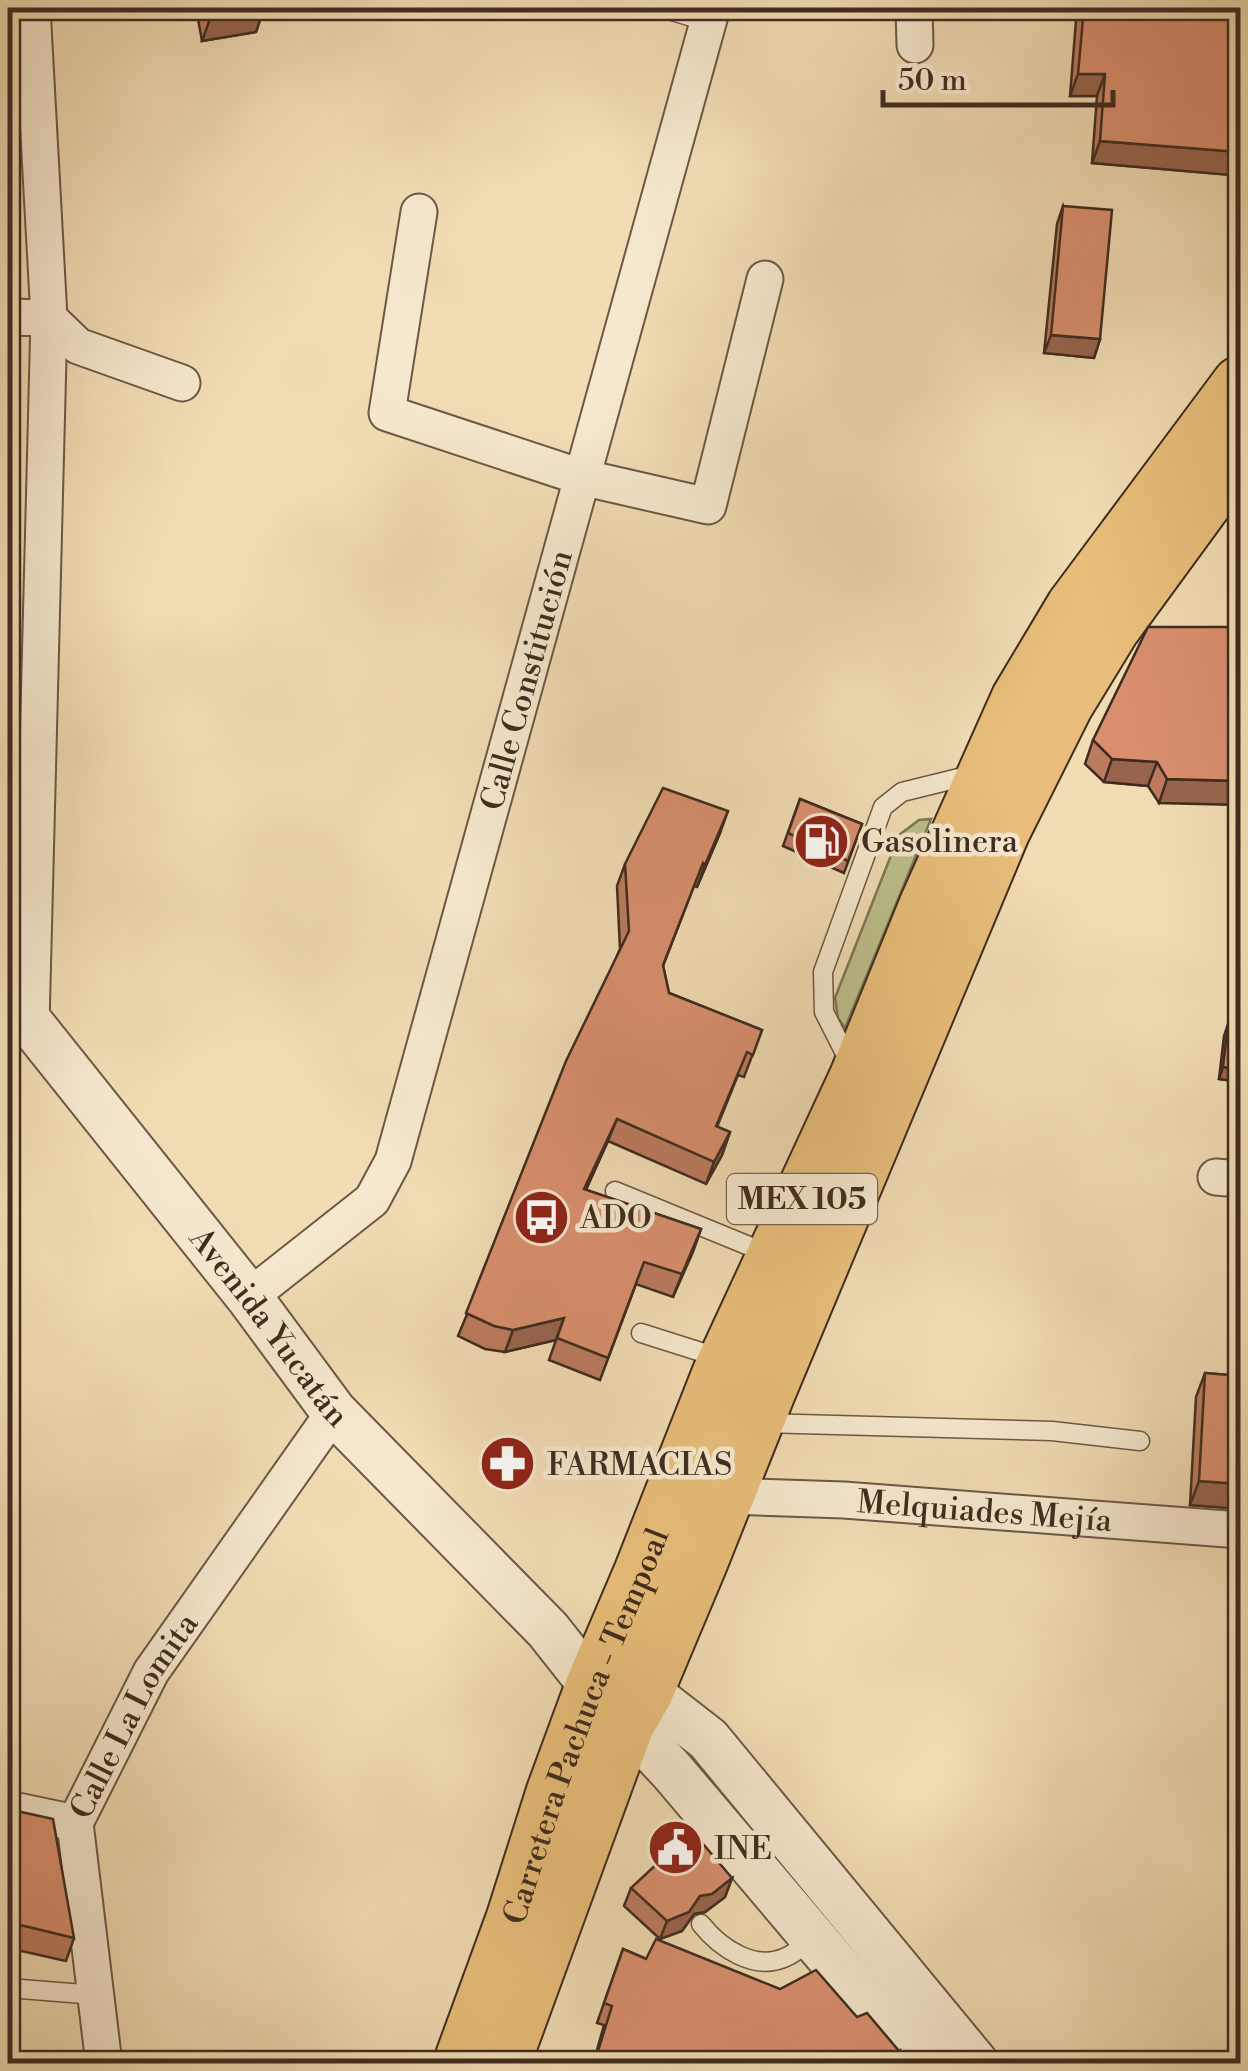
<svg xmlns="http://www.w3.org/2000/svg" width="1248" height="2071" font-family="'Libre Bodoni',serif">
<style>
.green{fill:#bcc08c;stroke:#7e7656;stroke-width:2.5}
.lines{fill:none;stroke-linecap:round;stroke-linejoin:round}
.service-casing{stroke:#6c5845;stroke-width:21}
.minor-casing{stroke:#6c5845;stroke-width:39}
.tertiary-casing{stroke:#6c5845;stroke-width:49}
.primary-casing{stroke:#3f2c20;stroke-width:59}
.service{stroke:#f6e8ce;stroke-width:18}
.minor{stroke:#f6e8ce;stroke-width:35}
.tertiary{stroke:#f6e8ce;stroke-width:45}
.primary{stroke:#e8be7a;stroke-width:55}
.wall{fill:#bb7b5f;stroke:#3f2c20;stroke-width:2.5}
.shaded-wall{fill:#98644d;stroke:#3f2c20;stroke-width:2.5}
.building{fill:#d98f6e;stroke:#3f2c20;stroke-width:2.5}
.labels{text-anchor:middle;stroke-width:9;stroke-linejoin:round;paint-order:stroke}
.shield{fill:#f6e8ce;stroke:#766454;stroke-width:2.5}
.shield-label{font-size:30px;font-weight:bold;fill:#3f2c20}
.street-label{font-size:32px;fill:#3f2c20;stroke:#f6e8ce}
.poi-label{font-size:32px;fill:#3f2c20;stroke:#f6e8ce;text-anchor:start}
</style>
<rect width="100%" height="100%" fill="#f1dcb4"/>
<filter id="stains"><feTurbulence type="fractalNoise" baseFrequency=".002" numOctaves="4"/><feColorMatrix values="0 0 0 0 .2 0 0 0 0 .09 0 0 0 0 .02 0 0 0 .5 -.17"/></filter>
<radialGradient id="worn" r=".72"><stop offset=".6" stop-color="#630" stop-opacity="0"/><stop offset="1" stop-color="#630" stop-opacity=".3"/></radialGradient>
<path class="green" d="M931 819 845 1028 838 1018 835 998 899 835 919 820Z"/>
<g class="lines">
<defs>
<g id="service">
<path d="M516 8H518"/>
<path d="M662 8 709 22"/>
<path d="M851 1065 824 1012 823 972 883 807 902 792 975 774"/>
<path d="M615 1191 771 1255"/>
<path d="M641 1333 720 1358"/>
<path d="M761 1423 1052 1431 1140 1441"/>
<path d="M701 1924C720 1948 755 1972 786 1957 796 1953 805 1944 813 1938"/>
<path d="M8 1988 96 1995"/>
</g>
<g id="minor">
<path d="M914 8 915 45"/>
<path d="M419 212 387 413 581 477 708 506 765 279"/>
<path d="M8 317 49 318 78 346 182 383"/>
<path d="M31 1024 49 318 32 8"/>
<path d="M1216 1177 1240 1179"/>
<path id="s1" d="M249 1297 372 1200 393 1161 712 8"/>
<path id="s2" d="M727 1496 844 1500 1240 1530"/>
<path d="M8 1809 75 1823"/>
<path id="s3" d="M104 2064 75 1823 151 1672 334 1412"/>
</g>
<g id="tertiary">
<path id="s4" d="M8 1011 31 1024 249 1297 334 1412 548 1630 593 1687 672 1771 920 2064"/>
<path d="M619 1670 708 1739 976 2064"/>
</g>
<g id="primary">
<path id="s5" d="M461 2064 514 1919 554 1793 593 1687 642 1572 720 1374 857 1078 926 908 1019 699 1074 607 1240 384"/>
<path d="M502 2064 626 1725 645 1692 700 1561 767 1393 1002 831 1065 705 1112 628 1240 453"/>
</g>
</defs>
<use href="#service" class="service-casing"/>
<use href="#minor" class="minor-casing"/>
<use href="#tertiary" class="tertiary-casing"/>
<use href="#primary" class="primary-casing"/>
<use href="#service" class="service"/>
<use href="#minor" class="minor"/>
<use href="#tertiary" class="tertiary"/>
<use href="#primary" class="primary"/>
</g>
<g class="wall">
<path d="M196 8H264L256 32 202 41Z"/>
<path d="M1077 8H1240L1231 175 1092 163 1097 96H1070Z"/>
<path d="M1063 206 1100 339 1094 358 1044 353 1057 224Z"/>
<path d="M1240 627 1159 803 1148 786 1104 782 1085 764 1093 740Z"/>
<path d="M800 799 862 824 844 873 783 846Z"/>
<path d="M720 833 697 887 694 886 663 966 669 993 762 1030 744 1077 738 1075 717 1127 730 1132 722 1155 706 1184 608 1141 586 1190 701 1229 673 1297 636 1284 600 1380 549 1360 556 1340 505 1352 485 1349 458 1336 620 949 617 886 625 864Z"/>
<path d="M1228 1024 1240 1025V1082L1219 1079 1224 1036Z"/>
<path d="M1205 1373 1240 1376V1509L1190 1505 1196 1397Z"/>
<path d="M8 1809 74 1938 66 1961 8 1948Z"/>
<path d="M732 1878 725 1897 705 1912 694 1914 682 1931 660 1939 624 1906 631 1888Z"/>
<path d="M623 1949 894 2064H593L604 2025 597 2023Z"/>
</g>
<g class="shaded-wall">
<path d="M214 8H264L256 32 202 41Z"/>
<path d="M1078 74H1105L1097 96H1070Z"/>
<path d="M1100 141 1239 152 1231 175 1092 163Z"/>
<path d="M1051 335 1100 339 1094 358 1044 353Z"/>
<path d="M1112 759 1157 762 1148 786 1104 782Z"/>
<path d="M1167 779 1240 781V805L1159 803Z"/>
<path d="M728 811 720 833 697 887 705 865Z"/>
<path d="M1223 1067 1240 1069V1082L1219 1079Z"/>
<path d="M617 1119 608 1141 575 1212 584 1189Z"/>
<path d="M730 1132 722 1155 706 1184 714 1162Z"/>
<path d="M701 1229 693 1252 673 1297 682 1274Z"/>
<path d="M564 1318 556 1340 505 1352 513 1330Z"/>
<path d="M1199 1481 1240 1484V1509L1190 1505Z"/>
<path d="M732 1878 725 1897 705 1912 694 1914 682 1931 660 1939 667 1921 700 1896Z"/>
<path d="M899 2051 894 2064H879Z"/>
</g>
<g class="building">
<path d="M1084 8H1240V135L1239 152 1100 141 1105 74H1078Z"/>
<path d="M1063 206 1112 210 1100 339 1051 335Z"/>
<path d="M1148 627H1240V781L1167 779 1157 762 1112 759 1093 740Z"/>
<path d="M663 788 728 811 705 865 703 863 663 965 669 993 762 1030 753 1055 747 1052 716 1126 730 1132 714 1162 617 1119 584 1189 701 1229 682 1274 644 1262 608 1358 557 1338 564 1318 513 1330 494 1326 466 1313 566 1061 629 931 625 864Z"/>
<path d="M800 799 862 824 848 861 788 833Z"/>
<path d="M1228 1024 1240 1025V1069L1223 1067Z"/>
<path d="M1205 1373 1240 1376V1484L1199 1481Z"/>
<path d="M8 1809 53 1819 74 1938 8 1922Z"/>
<path d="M692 1831 732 1878 712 1894 700 1896 689 1912 667 1921 631 1888Z"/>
<path d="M656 1939 780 1989 816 1970 857 2017 867 2013 899 2051 879 2064H594L612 2006 604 2003 623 1949 646 1959Z"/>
<path d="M384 2056 381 2064H371Z"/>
</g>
<defs>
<symbol id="fuel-disc" viewBox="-11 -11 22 22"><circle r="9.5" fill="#8f2418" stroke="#f6e8ce"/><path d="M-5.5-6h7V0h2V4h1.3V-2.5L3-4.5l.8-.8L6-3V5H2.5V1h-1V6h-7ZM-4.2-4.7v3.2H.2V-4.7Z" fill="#fff"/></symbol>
<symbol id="bus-disc" viewBox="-11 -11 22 22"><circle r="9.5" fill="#8f2418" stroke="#f6e8ce"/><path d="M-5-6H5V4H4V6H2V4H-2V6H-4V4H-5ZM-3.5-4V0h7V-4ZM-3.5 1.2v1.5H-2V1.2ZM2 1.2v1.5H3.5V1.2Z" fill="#fff"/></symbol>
<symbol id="pharmacy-disc" viewBox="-11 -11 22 22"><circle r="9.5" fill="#8f2418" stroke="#f6e8ce"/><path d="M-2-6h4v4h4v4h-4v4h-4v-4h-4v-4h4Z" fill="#fff"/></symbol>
<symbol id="civic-disc" viewBox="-11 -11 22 22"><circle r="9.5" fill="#8f2418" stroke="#f6e8ce"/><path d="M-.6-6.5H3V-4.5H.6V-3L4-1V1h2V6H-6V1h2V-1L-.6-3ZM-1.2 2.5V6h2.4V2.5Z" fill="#fff"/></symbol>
</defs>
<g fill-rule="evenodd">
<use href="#fuel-disc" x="790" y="810" width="63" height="63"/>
<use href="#bus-disc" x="510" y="1186" width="63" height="63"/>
<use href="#pharmacy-disc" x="476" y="1432" width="63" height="63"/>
<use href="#civic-disc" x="644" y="1816" width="63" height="63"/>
</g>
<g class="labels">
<rect class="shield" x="727" y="1174" width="150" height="50" rx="8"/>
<g class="shield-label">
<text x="802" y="1209">MEX 105</text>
</g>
<g class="street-label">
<text dy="11" stroke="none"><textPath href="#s1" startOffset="700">Calle Constitución</textPath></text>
<text dy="11" stroke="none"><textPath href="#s4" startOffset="412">Avenida Yucatán</textPath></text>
<text dy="11" stroke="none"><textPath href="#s2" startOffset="258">Melquiades Mejía</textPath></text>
<text dy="11" stroke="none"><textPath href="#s3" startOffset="365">Calle La Lomita</textPath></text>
<text dy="11" stroke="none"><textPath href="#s5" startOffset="360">Carretera Pachuca - Tempoal</textPath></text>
</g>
<g class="poi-label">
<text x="861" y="852">Gasolinera</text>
<text x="580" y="1228">ADO</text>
<text x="547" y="1475">FARMACIAS</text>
<text x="714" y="1859">INE</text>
</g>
</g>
<rect width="1248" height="2071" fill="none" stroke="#f1dcb4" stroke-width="40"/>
<rect x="10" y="10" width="1228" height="2051" fill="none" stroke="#3f2c20" stroke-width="5"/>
<rect x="20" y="20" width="1208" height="2031" fill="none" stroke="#3f2c20" stroke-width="2.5"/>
<path d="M883 90v15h230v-15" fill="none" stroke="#3f2c20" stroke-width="5"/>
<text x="898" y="90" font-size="30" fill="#3f2c20" stroke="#f6e8ce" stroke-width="8" paint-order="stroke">50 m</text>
<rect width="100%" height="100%" filter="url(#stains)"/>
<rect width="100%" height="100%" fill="url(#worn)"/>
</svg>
